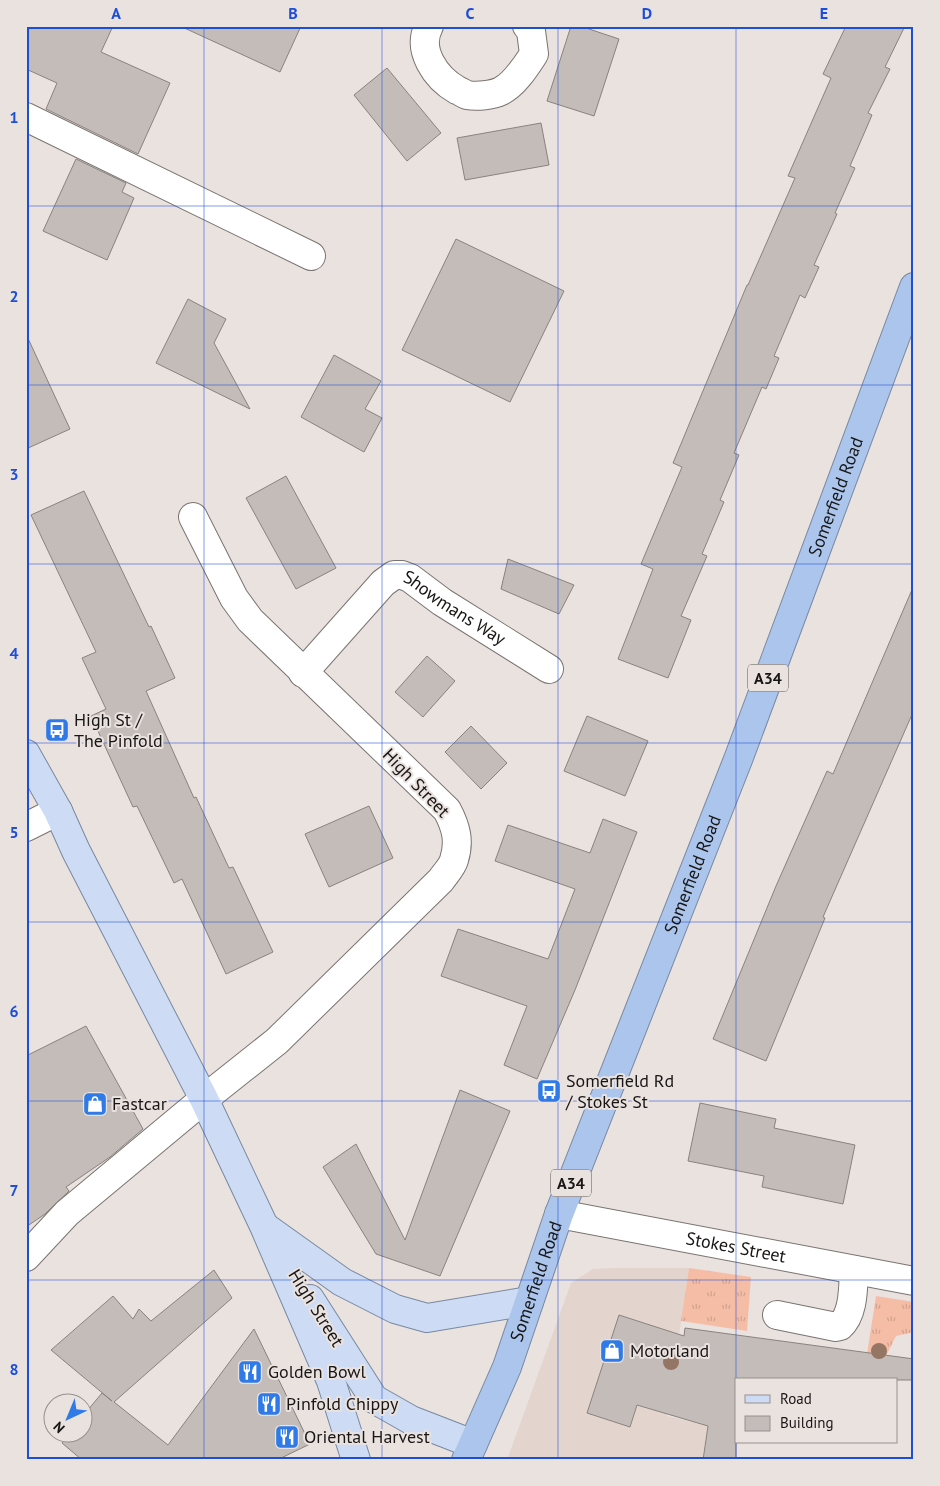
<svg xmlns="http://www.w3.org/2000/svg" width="940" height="1486" font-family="'PT Sans',sans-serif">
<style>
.built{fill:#e4d4ce}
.grass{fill:url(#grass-tufts)}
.building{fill:#c3bcb9;stroke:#89827f}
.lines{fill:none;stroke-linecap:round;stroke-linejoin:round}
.minor-casing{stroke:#7a7471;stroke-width:30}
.major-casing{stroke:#7888a1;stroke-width:30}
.highway-casing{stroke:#7888a1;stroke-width:30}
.minor{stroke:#fff;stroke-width:28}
.major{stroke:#cddcf4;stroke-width:28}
.highway{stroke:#abc5ed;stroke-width:28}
.tree{fill:#957564}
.grid{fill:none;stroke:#1d4ed8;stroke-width:1;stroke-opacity:0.55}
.labels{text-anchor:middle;stroke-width:4;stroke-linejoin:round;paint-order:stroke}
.shield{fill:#eae2df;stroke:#575352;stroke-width:1}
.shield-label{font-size:16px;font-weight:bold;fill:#181615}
.street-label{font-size:18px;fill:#181615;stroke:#eae2df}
.poi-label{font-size:18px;fill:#181615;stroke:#eae2df;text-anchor:start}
.neatline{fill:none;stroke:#1d4ed8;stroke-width:2}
.grid-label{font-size:16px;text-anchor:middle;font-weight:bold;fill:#1d4ed8}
</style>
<defs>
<pattern id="grass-tufts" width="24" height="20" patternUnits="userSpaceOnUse" patternTransform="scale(1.25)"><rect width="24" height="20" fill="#f5bda6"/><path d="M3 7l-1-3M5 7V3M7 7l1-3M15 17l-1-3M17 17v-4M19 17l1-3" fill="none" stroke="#d1a28e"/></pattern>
</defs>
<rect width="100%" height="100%" fill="#eae2df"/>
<path class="built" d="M612 1268H689L667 1416 701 1424 709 1416 703 1458 714 1460H507L571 1283 593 1269Z"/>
<g class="grass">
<path d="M689 1268 751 1277 747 1331 681 1321Z"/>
<path d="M876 1296 914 1302V1332L896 1336 883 1362 863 1380Z"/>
</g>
<g class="building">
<path d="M26 26H113L101 52 170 83 138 154 46 109 57 83 26 69Z"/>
<path d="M180 26H301L280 72Z"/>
<path d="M571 26H580L619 39 594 116 547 101Z"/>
<path d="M846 26H905L885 67 890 69 868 113 872 115 850 166 855 168 835 213 837 214 814 265 819 267 805 298 800 295 774 356 779 358 766 389 762 387 734 453 739 455 720 500 724 502 702 554 707 556 681 616 691 620 668 678 618 659 653 569 641 564 682 467 673 463 747 285H748L795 178 788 176 831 78 823 74Z"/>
<path d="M387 68 441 133 407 161 354 95Z"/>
<path d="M541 123 549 165 465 180 457 138Z"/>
<path d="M76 159 126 183 122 192 134 198 107 260 43 231Z"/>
<path d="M456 239 564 291 510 402 402 350Z"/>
<path d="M188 299 226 319 214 343 250 409 156 363Z"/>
<path d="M26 334 70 429 26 449Z"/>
<path d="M334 355 381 381 365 409 382 418 364 452 301 417Z"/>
<path d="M286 476 336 568 296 589 246 498Z"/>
<path d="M84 491 149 627 151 626 175 678 146 691 194 798 196 797 229 868 233 867 273 952 226 974 182 879 174 883 137 806 133 807 91 716 106 709 82 658 96 652 31 515Z"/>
<path d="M508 559 574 585 559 614 501 589Z"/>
<path d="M914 585V710L823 917 825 918 766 1061 713 1039 776 886 827 771 833 774Z"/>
<path d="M427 656 455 681 423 717 395 692Z"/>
<path d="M587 716 648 741 625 796 564 771Z"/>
<path d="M471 726 507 763 481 789 445 752Z"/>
<path d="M369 806 393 858 329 887 305 834Z"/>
<path d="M603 819 637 832 575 990 537 1079 504 1065 527 1006 441 976 458 929 548 959 575 889 495 861 508 825 590 853Z"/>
<path d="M86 1026 143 1129 110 1157 66 1187 69 1191 45 1214 26 1227V1056Z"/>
<path d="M460 1090 510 1111 440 1276 376 1254 323 1167 356 1144 405 1240Z"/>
<path d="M700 1103 776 1119 774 1128 855 1145 843 1204 762 1187 764 1176 688 1161Z"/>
<path d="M214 1270 232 1298 114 1402 168 1445 254 1329 310 1444 277 1460H82L62 1443 70 1434H82V1417L102 1393 112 1401 51 1350 113 1296 133 1319 139 1309 151 1321Z"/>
<path d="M619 1315 684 1336 685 1328 914 1359V1380H736V1460H703L708 1426 637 1405 630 1427 587 1413Z"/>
</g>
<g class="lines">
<defs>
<g id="minor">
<path d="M429 26C416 50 436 78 457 90 460 91 464 94 467 95 477 97 493 95 501 91 515 84 526 66 534 54L531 31 527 26"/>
<path d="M26 117 311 256"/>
<path id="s1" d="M303 673 383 583 394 575H402L410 578 442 602 549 669"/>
<path d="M26 827 58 811"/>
<path id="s2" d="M559 1214 914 1281"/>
<path d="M26 1257 67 1213 204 1099 277 1041 441 880C445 874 452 867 454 860 460 841 456 827 447 810L250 620 234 598 193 517"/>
<path d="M777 1315 836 1327 840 1326C854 1314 853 1287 854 1270"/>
</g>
<g id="major">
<path d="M26 754 58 811 76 851 204 1099 264 1226 331 1381 356 1460"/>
<path d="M265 1227 342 1282 395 1309 427 1318 529 1301"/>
<path d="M310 1299 374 1399 411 1420 473 1444"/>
</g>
<g id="highway">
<path id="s3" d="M466 1460 507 1367 559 1214 739 757 914 287"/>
</g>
</defs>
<use href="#minor" class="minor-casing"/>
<use href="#major" class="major-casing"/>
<use href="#highway" class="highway-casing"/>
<use href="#minor" class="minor"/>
<use href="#major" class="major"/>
<use href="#highway" class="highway"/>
</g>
<g class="tree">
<circle cx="879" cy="1351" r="8"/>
<circle cx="671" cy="1362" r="8"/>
</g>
<path class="grid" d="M204 26V1460M382 26V1460M558 26V1460M736 26V1460M26 206H914M26 385H914M26 564H914M26 743H914M26 922H914M26 1101H914M26 1280H914"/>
<defs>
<symbol id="bus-square" viewBox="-11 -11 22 22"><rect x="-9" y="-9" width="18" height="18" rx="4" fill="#2f7ae7" stroke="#eae2df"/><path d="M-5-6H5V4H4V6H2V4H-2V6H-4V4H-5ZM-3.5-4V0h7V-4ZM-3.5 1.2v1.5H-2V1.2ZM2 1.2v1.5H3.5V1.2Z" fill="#fff"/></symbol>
<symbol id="shop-square" viewBox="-11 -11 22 22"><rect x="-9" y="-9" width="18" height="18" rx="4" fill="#2f7ae7" stroke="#eae2df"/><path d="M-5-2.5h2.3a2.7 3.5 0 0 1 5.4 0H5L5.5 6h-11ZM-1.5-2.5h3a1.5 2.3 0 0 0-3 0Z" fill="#fff"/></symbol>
<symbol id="restaurant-square" viewBox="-11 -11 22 22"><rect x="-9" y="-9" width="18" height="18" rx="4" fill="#2f7ae7" stroke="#eae2df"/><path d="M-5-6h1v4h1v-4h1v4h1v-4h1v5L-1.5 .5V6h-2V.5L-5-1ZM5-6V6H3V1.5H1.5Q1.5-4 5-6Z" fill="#fff"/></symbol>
</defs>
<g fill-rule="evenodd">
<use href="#bus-square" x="43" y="716" width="28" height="28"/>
<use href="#bus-square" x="535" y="1077" width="28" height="28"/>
<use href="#shop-square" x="81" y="1090" width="28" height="28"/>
<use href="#shop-square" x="598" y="1337" width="28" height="28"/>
<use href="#restaurant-square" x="236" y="1358" width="28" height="28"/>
<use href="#restaurant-square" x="255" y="1390" width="28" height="28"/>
<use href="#restaurant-square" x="273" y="1423" width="28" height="28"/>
</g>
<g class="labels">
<g class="shield">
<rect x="748" y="664.5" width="40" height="27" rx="4"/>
<rect x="551" y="1169.5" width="40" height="27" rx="4"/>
</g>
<g class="shield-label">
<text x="768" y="684">A34</text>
<text x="571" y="1189">A34</text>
</g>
<g class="street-label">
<text dy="6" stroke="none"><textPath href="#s3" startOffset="1032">Somerfield Road</textPath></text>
<text dy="6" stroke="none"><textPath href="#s1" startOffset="204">Showmans Way</textPath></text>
<text transform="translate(416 783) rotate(46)" y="6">High Street</text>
<text dy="6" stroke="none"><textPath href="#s3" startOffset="628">Somerfield Road</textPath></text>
<text dy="6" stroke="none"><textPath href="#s2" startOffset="180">Stokes Street</textPath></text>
<text dy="6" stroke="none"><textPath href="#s3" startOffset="192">Somerfield Road</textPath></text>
<text transform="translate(316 1308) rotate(58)" y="6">High Street</text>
</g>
<g class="poi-label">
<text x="74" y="726">High St /<tspan x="74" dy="21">The Pinfold</tspan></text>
<text x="566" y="1087">Somerfield Rd<tspan x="566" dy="21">/ Stokes St</tspan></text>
<text x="112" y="1110">Fastcar</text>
<text x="630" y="1357">Motorland</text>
<text x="268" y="1378">Golden Bowl</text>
<text x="286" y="1410">Pinfold Chippy</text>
<text x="304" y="1443">Oriental Harvest</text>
</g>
</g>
<rect width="940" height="1486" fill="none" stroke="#eae2df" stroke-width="55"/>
<rect x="735" y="1378" width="162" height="65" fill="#eae2df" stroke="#96908e"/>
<rect x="745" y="1395" width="25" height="8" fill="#cddcf4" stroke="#96908e"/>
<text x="780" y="1404" font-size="15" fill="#181615">Road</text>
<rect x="745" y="1416" width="25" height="15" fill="#c3bcb9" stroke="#96908e"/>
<text x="780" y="1428" font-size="15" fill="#181615">Building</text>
<g transform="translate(68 1418) rotate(224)"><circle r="24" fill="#eae2df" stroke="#96908e"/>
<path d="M0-4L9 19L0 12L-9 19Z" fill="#2f7ae7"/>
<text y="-8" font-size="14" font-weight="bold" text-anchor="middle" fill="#181615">N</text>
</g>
<rect x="28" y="28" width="884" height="1430" class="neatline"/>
<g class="grid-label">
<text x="116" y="19">A</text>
<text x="293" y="19">B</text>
<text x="470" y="19">C</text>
<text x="647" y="19">D</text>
<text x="824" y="19">E</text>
<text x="14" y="123">1</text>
<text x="14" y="302">2</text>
<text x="14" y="480">3</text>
<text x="14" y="659">4</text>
<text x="14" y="838">5</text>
<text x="14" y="1017">6</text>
<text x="14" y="1196">7</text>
<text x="14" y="1375">8</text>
</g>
</svg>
